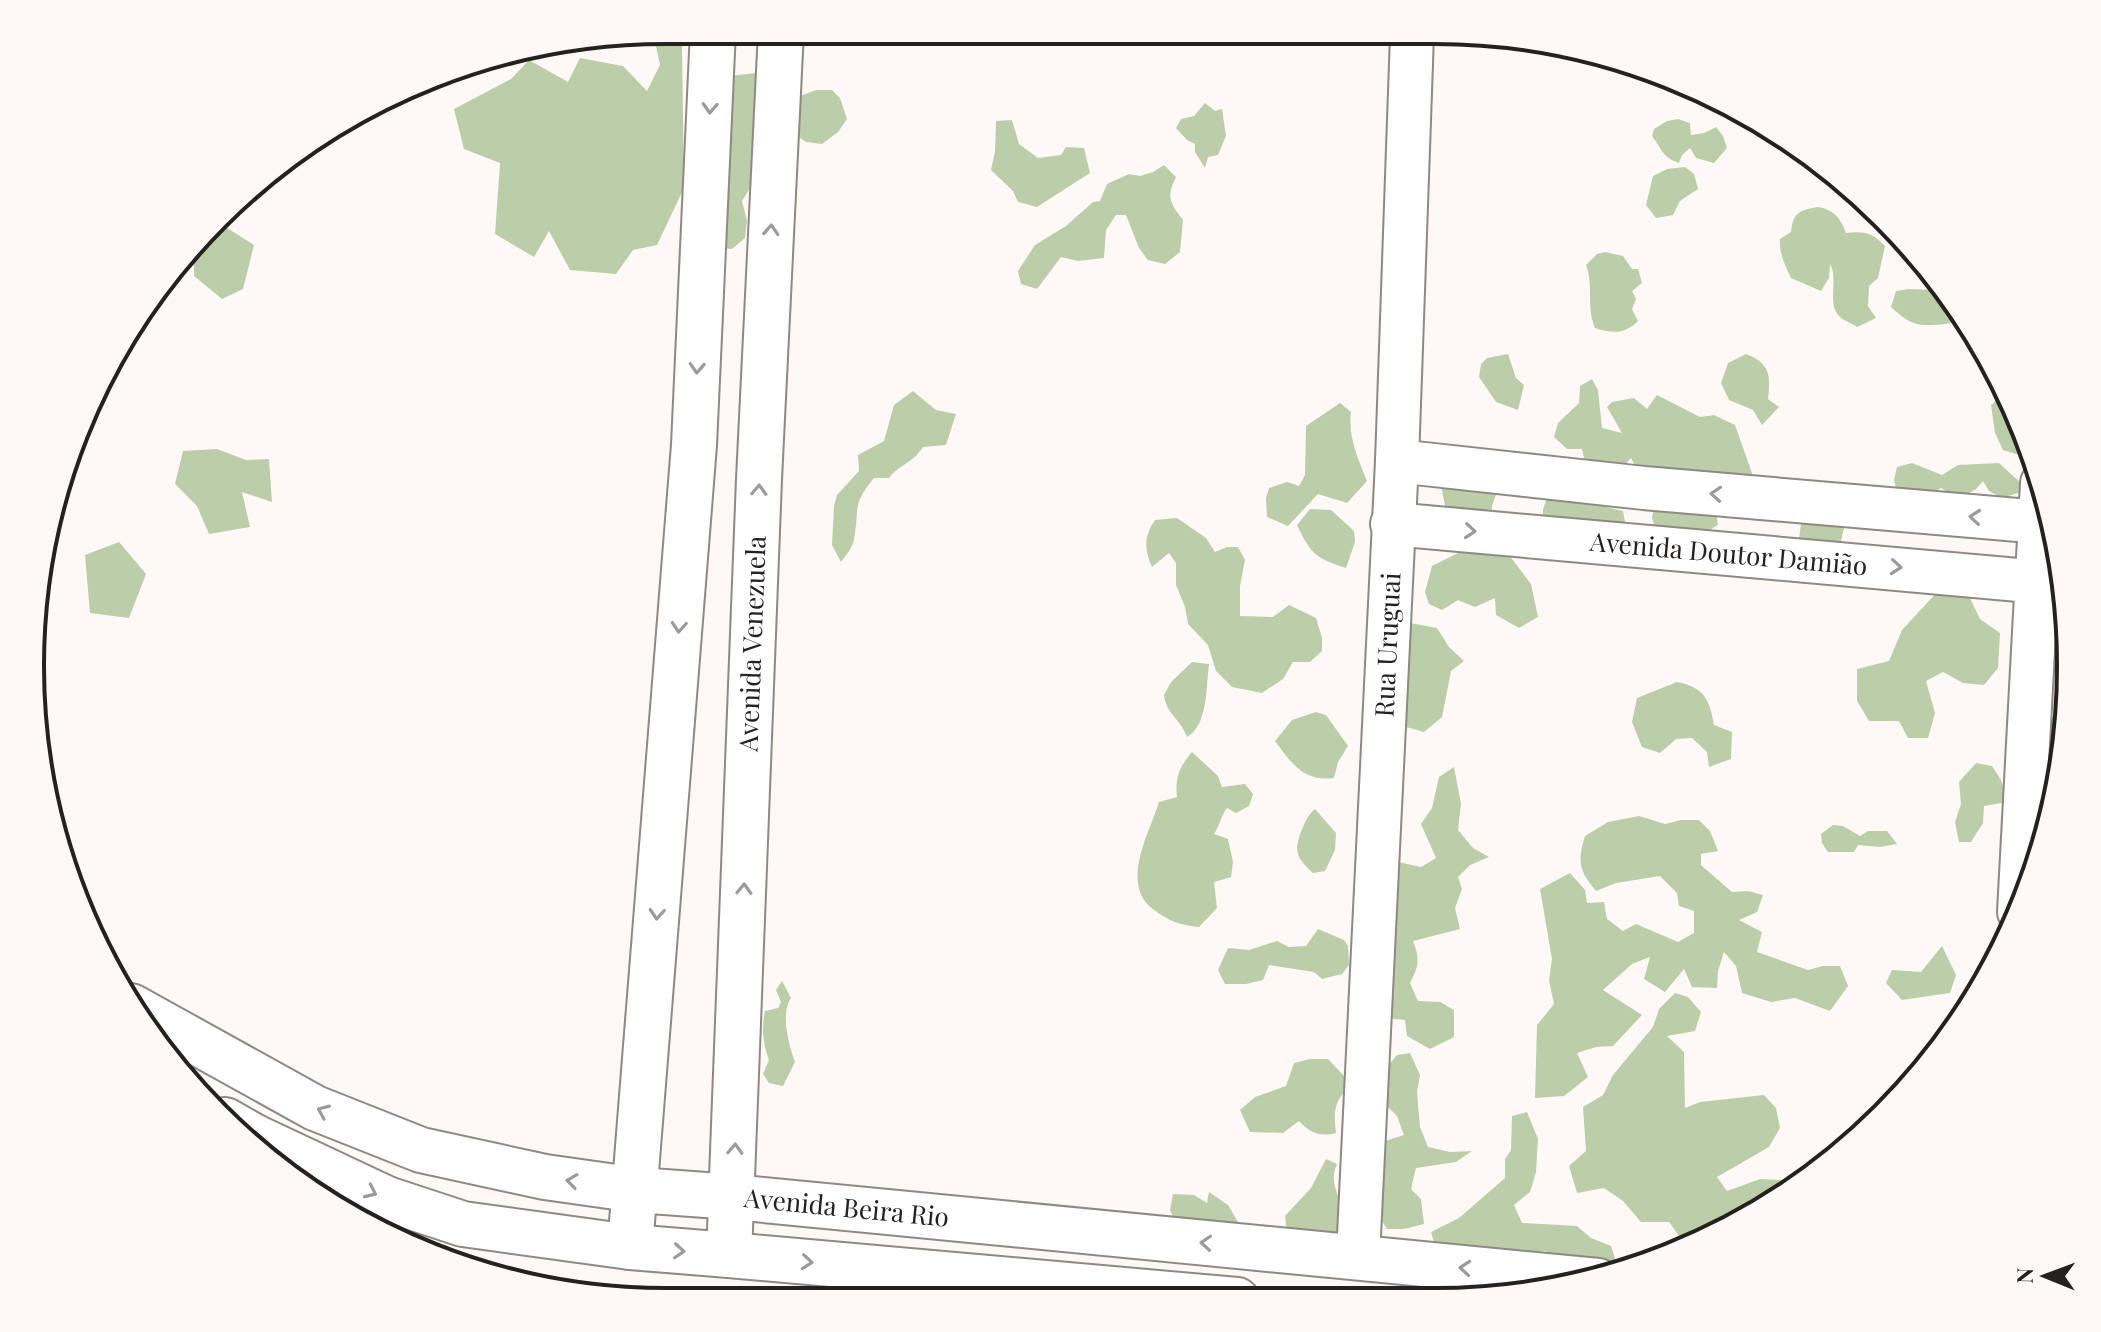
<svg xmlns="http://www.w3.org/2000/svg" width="2101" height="1332" font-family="'Playfair Display',serif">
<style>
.green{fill:#bbcea9}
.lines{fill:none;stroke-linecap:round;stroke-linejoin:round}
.minor-casing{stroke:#908883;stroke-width:46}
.tertiary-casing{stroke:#908883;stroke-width:48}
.secondary-casing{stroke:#908883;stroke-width:48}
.minor{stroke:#fff;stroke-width:42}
.tertiary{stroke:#fff;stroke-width:44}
.secondary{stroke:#fff;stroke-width:44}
.oneway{stroke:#9c9b9a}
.labels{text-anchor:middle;stroke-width:6;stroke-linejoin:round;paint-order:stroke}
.street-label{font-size:26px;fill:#24211f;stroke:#fef9f6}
.rim{fill:none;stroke:#24211f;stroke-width:4}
</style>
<rect width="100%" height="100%" fill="#fef9f6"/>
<g class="green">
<path d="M666 30H699L682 44 684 188 657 245 633 250 616 274 570 270 549 231 534 257 495 234 500 163 464 149 454 109 511 79 529 60 568 82 580 58 623 66 647 91 660 65 653 32Z"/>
<path d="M756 73 795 98 816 90H832L840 98 847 119 838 132 822 144 806 142 788 129 742 201 747 221 745 238 732 249 719 248 729 76Z"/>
<path d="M1205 103 1215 111 1222 109 1226 136 1218 155 1208 157 1205 168 1195 152V144L1187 140 1176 128 1181 119 1194 116Z"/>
<path d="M1678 119 1690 123 1691 135 1704 133 1716 127 1723 136 1727 148 1714 163 1696 158 1690 148 1682 155 1679 163C1662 157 1662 149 1652 136L1654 129 1667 121Z"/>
<path d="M1012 120 1019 144 1038 158 1061 155 1066 147 1084 148 1090 173 1037 207 1018 202 1013 191 991 170 995 151 996 121Z"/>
<path d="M1164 165 1176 177C1166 197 1170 203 1183 220L1180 252 1165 264 1148 260 1139 248 1126 215H1116L1106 230 1104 258 1078 261 1061 257 1037 289 1021 284 1018 271 1035 245 1066 226 1093 202 1100 201 1107 184 1129 174 1140 176 1153 172Z"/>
<path d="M1685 167 1694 174 1698 189 1680 201 1673 215 1656 218 1646 205 1653 176 1667 169Z"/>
<path d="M1818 207C1834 210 1840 217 1846 233 1864 231 1872 232 1885 246L1878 278 1869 286 1868 306 1876 318 1857 327C1852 323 1844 321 1840 317 1826 304 1839 278 1830 264L1829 278 1821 291 1791 278C1785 265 1779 254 1780 239L1791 232C1793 213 1799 210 1818 207Z"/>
<path d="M224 226 254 245 243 289 222 299 194 276V248L215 229Z"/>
<path d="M1605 252 1623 256 1632 269H1638L1642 283 1632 291 1636 299 1632 309 1638 321C1625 334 1613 334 1595 328 1586 307 1594 286 1586 265L1597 254Z"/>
<path d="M1909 289 1938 290C1946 300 1955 310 1952 323 1922 327 1913 328 1891 307L1896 291Z"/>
<path d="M1508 354 1516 378 1524 385 1518 410 1496 402 1479 377 1481 364 1487 358Z"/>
<path d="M1746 354C1770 363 1771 376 1768 399L1779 407 1762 425 1753 410 1729 400 1721 383 1728 363Z"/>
<path d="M1592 379 1598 390 1602 428 1622 433 1607 407 1612 402 1634 398 1647 409 1657 395 1700 417 1714 415 1735 425 1752 473 1740 491 1645 484 1631 458 1624 466 1586 467 1582 449H1567L1554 437 1558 423 1579 403 1580 386Z"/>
<path d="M913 391 936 410 956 414 946 445 923 447C912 464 901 463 889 478H874C851 506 860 508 854 539 853 547 846 555 841 562L832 545 834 506 837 495 859 471 858 455 884 441 894 405Z"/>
<path d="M2000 397 2014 407 2030 450 2019 455 2003 450 1995 433 1991 405Z"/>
<path d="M1340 403 1351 412C1348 438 1358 458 1367 481L1347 503 1318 494 1288 526 1267 517 1266 498 1269 488 1287 482 1299 486 1305 475 1306 426Z"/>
<path d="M217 449 246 460 269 459 272 502 242 492 250 527 209 534 197 506 175 484 183 451Z"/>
<path d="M1912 463 1942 475 1958 465 1999 463 2022 484 2021 492 2002 498 1989 491 1983 481 1976 489 1959 499 1941 488 1929 496 1897 492 1894 480 1897 467Z"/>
<path d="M1441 486H1499L1492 506 1491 522 1448 520Z"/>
<path d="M1549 493 1596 494 1598 505 1623 511 1625 522 1620 536 1543 521V509Z"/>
<path d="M1656 497 1715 509 1718 525 1701 535 1673 532 1654 525 1652 518Z"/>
<path d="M1310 509 1331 510 1354 531 1355 542 1346 568C1315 558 1311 554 1297 525Z"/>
<path d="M1838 514 1844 528 1841 541 1829 549 1812 545 1799 538 1801 524 1809 517Z"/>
<path d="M1177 518 1206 538 1215 552 1227 547H1238L1245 560 1240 586V616L1273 617 1289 605 1316 618 1322 638V651L1310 662H1293L1283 679 1262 693 1232 687 1216 671 1208 645 1188 624 1185 607 1176 585V563L1169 553 1152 567C1144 549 1144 536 1155 520Z"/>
<path d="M119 542 146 574 129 618 90 613 85 555Z"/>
<path d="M1462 551 1509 555 1531 584 1538 617 1519 628 1496 615 1495 598 1475 607 1458 600 1442 610 1429 604 1425 592 1432 566Z"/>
<path d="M1940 589 1967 592 1980 619 2000 633 1998 668 1984 685 1963 683 1943 672 1926 681 1935 713 1928 738H1908L1899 721H1869L1857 701V669L1889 661 1902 630Z"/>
<path d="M2069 619 2070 624 2068 678C2047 668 2053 643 2053 624Z"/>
<path d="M1405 622 1437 628 1449 647 1464 661 1451 671 1442 717 1424 732 1399 725Z"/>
<path d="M1192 662 1209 664C1206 686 1208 726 1187 737 1180 718 1166 714 1164 695L1171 682Z"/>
<path d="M1677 682C1704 687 1710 700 1714 725L1732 732 1731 759 1709 767 1707 752 1692 738 1676 739 1660 753 1642 747 1632 722 1637 698Z"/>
<path d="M1316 712 1326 715 1348 746 1338 762 1334 778C1304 782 1292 764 1275 741L1292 720Z"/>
<path d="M2067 715 2066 749 2060 774 2043 740 2051 718Z"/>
<path d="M1192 752 1218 776 1222 787 1245 784 1253 794 1249 806 1236 813 1227 808C1221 816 1220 825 1214 834L1228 839 1233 862 1231 877 1214 882 1217 908 1199 927C1180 925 1169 921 1154 910 1119 885 1149 834 1159 802L1177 797C1175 778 1179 767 1192 752Z"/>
<path d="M1976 763 1992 766 2001 780 2007 802 1984 806 1983 823 1971 842H1959L1955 822 1961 804 1959 782Z"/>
<path d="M1454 767 1461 804 1458 830 1473 848 1489 857 1470 865 1458 877 1462 889 1455 908 1460 929 1413 941C1420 959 1419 966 1410 983L1418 1001 1440 1002 1454 1010V1037L1430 1049 1407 1036 1405 1020 1385 1018 1393 861 1421 867 1436 858 1421 824 1432 808 1439 777Z"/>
<path d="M1315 809 1336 833 1335 850 1325 871 1313 873C1298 859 1293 852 1301 832 1305 822 1307 816 1315 809Z"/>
<path d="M1639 816 1665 824 1681 820H1699L1710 831 1718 851 1701 854V865L1732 892 1748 891 1763 895 1757 912 1739 920 1762 932 1757 952 1808 970 1823 966H1840L1848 986 1830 1011 1795 998 1771 1002 1742 993 1736 966 1724 952 1718 971 1717 988 1692 987 1684 969 1665 992 1644 979 1650 957 1632 964 1603 990 1642 1015 1613 1046 1596 1047 1577 1053 1588 1077 1564 1096 1535 1098 1537 1025 1554 1004 1549 980 1552 959 1540 889 1570 873 1585 890 1587 903 1604 902 1607 919 1623 931 1636 924 1678 942 1694 933V911L1679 906 1677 893 1660 876 1616 883 1596 891C1579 870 1577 863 1585 836L1608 822Z"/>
<path d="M1833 825 1843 826 1860 836 1868 831H1887L1897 844 1880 847 1858 845 1854 852H1828L1822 843 1821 834Z"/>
<path d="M1318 929 1344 940 1348 946 1349 965 1342 974 1322 979 1314 972 1269 965 1263 980 1246 984H1225L1218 970 1228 948 1249 950 1277 941 1289 947 1306 946Z"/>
<path d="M1942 946 1956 975 1950 993 1902 1000 1886 983 1892 970 1921 972Z"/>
<path d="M782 981 791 998C780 1014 789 1045 795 1062L783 1086 769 1083 763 1074 769 1060C763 1045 761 1027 765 1011L778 1008 781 1002 776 990Z"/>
<path d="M1675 993 1688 997 1701 1012 1695 1031 1667 1036 1684 1052 1685 1108 1700 1102 1764 1095 1776 1108 1780 1128 1769 1147 1717 1177 1727 1191 1760 1179 1805 1181 1716 1237 1687 1247 1669 1222H1641L1623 1201 1604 1188 1577 1193 1569 1166 1586 1151 1583 1107 1603 1095 1613 1075 1653 1027 1659 1009Z"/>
<path d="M1410 1053 1420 1075 1417 1092 1420 1127 1428 1147 1450 1152 1472 1151 1456 1162 1416 1168 1411 1189 1421 1199 1424 1224 1404 1229H1387L1376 1212 1369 1146 1404 1135 1397 1116 1381 1100 1382 1073 1397 1055Z"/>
<path d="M1310 1059H1328L1344 1076 1346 1090C1333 1104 1334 1115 1336 1133 1319 1137 1310 1133 1299 1121L1283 1133 1250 1132 1240 1110 1255 1097 1286 1086 1294 1063Z"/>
<path d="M1527 1112 1538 1139 1536 1172 1530 1192 1514 1205 1522 1223 1577 1226 1591 1238 1611 1246 1619 1270 1598 1279 1545 1251 1514 1257 1436 1249 1431 1232 1459 1218 1505 1178V1159L1511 1150 1512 1116Z"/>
<path d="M1326 1159 1337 1164C1330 1180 1336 1189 1341 1204 1344 1214 1342 1229 1342 1239L1287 1235 1285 1216 1311 1188Z"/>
<path d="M1209 1192 1228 1205 1244 1232 1178 1228 1170 1210 1173 1194 1194 1195 1207 1203Z"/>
</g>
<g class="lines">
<defs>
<g id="minor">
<path d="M1397 461 1644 488 2053 523"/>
<path id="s1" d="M1392 524 2063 584"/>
<path d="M2019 912 2042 483"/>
<path id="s2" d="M1358 1256 1397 461 1412 35"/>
</g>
<g id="tertiary">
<path id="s3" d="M733 1197 1598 1281"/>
<path d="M729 1255 1237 1300"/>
</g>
<g id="secondary">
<path d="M131 1006 315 1108 421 1150 545 1177 637 1190 733 1197"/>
<path id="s4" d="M225 1120 255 1137 387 1199 463 1224 630 1247 729 1255 759 479 781 31"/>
<path d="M630 1247 694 445 713 30"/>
</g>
</defs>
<use href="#minor" class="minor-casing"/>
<use href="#tertiary" class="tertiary-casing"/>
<use href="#secondary" class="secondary-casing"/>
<use href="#minor" class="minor"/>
<use href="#tertiary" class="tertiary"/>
<use href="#secondary" class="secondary"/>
</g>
<defs><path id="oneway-chevron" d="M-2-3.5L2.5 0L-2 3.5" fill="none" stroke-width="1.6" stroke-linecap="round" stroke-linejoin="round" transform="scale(2)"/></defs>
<g class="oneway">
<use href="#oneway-chevron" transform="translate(710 108) rotate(93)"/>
<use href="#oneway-chevron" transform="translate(771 230) rotate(-87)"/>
<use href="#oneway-chevron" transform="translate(697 368) rotate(93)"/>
<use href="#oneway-chevron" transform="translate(759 490) rotate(-88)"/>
<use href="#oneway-chevron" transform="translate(1716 494) rotate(-176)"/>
<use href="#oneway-chevron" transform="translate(1975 517) rotate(-175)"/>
<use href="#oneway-chevron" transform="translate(1470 531) rotate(5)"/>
<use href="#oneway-chevron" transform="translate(1896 567) rotate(5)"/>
<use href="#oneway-chevron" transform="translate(679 627) rotate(94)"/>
<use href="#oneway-chevron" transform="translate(744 889) rotate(-88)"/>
<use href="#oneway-chevron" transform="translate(657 914) rotate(94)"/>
<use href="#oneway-chevron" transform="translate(323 1111) rotate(-157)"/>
<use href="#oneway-chevron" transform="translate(735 1149) rotate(-88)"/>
<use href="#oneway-chevron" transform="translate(572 1181) rotate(-172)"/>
<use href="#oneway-chevron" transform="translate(371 1192) rotate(25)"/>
<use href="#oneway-chevron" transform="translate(1206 1243) rotate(-176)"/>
<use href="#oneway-chevron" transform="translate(679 1251) rotate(4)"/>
<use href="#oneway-chevron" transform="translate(807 1262) rotate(5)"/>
<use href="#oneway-chevron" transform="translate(1465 1268) rotate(-175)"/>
</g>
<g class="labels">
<g class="street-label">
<text dy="9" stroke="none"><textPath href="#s1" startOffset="338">Avenida Doutor Damião</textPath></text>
<text dy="9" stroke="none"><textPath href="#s4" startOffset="1140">Avenida Venezuela</textPath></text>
<text dy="9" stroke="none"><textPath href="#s2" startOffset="612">Rua Uruguai</textPath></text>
<text dy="9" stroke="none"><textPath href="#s3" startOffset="114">Avenida Beira Rio</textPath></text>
</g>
</g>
<path d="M0 0H2101V1332H0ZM666 44H1435A622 622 0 0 1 2057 666V666A622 622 0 0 1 1435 1288H666A622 622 0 0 1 44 666V666A622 622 0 0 1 666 44Z" fill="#fef9f6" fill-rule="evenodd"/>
<path class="rim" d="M666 44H1435A622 622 0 0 1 2057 666V666A622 622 0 0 1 1435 1288H666A622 622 0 0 1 44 666V666A622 622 0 0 1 666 44Z"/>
<g transform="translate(2045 1276) rotate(271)" stroke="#fef9f6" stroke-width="6" paint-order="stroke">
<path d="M0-6L14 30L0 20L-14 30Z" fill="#24211f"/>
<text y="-12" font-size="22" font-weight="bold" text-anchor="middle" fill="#24211f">N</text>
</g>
</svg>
